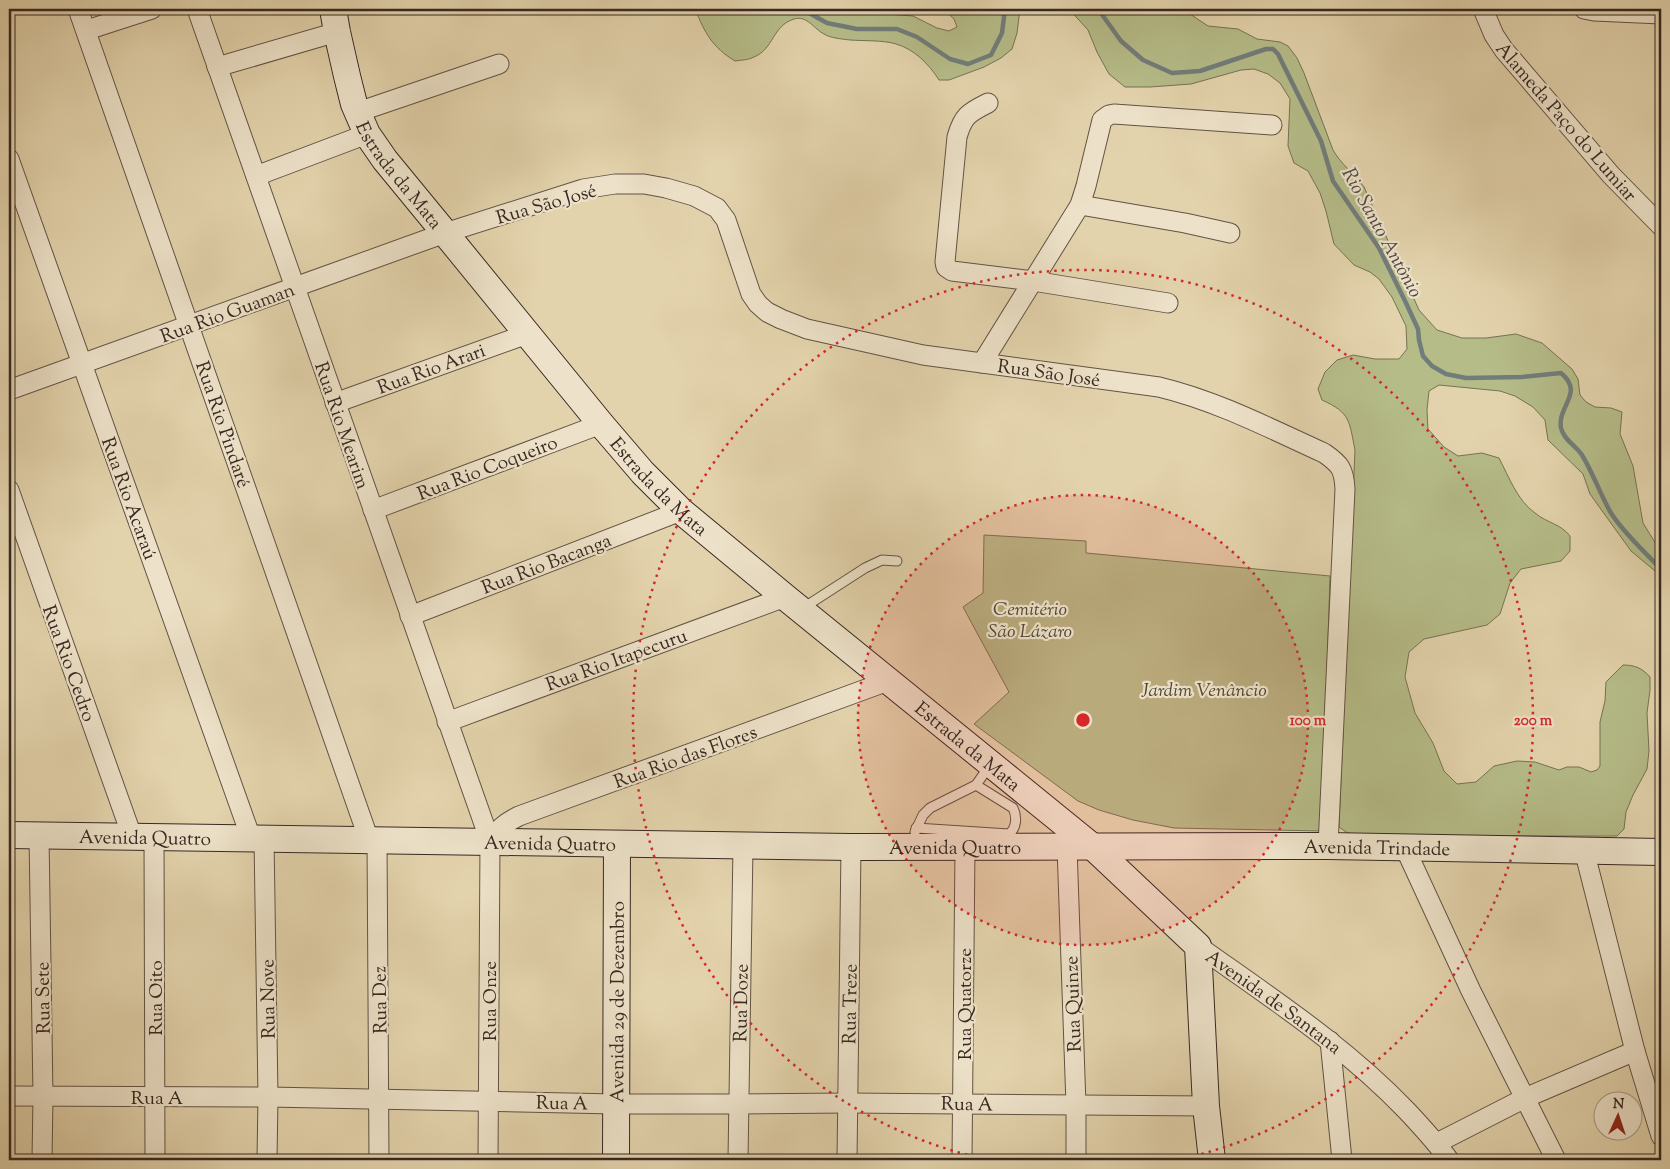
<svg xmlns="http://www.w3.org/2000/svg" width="1670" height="1169" font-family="'Sorts Mill Goudy',serif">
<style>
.green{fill:#b5bc88;stroke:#767255}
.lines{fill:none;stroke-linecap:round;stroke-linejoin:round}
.stream{stroke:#727d7b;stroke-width:4.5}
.lane-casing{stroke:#625344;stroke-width:11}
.street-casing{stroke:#625344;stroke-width:21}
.secondary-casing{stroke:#372822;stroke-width:28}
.lane{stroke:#ede2c9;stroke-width:9}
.street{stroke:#ede2c9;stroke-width:19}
.secondary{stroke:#ede2c9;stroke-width:26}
.ring{fill:none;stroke:#d62828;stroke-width:2.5;stroke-dasharray:2.5 5}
.labels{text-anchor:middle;stroke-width:4.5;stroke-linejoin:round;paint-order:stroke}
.street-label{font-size:19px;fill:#372822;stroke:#ede2c9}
.park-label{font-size:19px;font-style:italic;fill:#504636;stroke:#ede2c9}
.water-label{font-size:20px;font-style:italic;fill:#504b47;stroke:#ede2c9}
.centre{fill:#d62828;stroke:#ede2c9;stroke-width:2.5}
.ring-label{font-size:15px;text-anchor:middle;font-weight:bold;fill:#d62828;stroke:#ede2c9;stroke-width:4.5;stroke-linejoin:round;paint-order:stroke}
</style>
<rect width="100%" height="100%" fill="#e3d3ac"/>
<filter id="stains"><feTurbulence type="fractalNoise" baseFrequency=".004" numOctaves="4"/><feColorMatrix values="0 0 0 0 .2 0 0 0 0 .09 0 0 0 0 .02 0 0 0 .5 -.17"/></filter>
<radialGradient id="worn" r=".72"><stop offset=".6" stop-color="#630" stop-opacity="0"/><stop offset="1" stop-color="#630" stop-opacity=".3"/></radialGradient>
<g class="green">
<path d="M695 9H845L874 13 913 16 937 28 949 31 957 27 954 19 943 9H1020L1017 33 1012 49 1001 58 984 67 949 80H939C929 64 914 49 896 44 884 40 863 41 850 40 842 39 830 38 824 34 814 29 807 15 794 19 772 26 774 49 754 57 749 60 741 60 735 61 712 47 705 33 695 9Z"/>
<path d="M1069 9H1175L1190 14 1208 26 1238 29 1257 39 1280 42 1288 46 1297 58 1304 73 1333 150C1341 164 1354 174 1364 187L1419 310 1437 330 1462 338H1486L1516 334 1542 343 1572 369 1578 379 1580 395 1586 402 1595 407 1611 408 1622 412 1620 434 1633 466 1643 523 1661 552V576L1631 551 1590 494 1583 474 1548 440 1545 420 1533 407 1515 396 1500 391 1439 385 1429 391 1427 410 1428 429 1444 447 1458 456 1482 453 1499 458C1509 477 1517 500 1535 513 1547 523 1561 524 1570 536V551L1561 561 1521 569 1510 583 1500 614 1487 625 1424 639 1409 652 1405 677 1415 713 1433 743 1444 771 1457 784 1476 782 1494 766 1517 761 1535 762 1559 770 1567 767H1579L1591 772 1597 770 1600 766V722L1605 701 1606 682 1623 665C1635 665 1642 668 1650 677V690L1647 713 1649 751 1647 769 1633 795 1626 812 1624 829 1617 836H1357L1346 832 1339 827 1355 450C1349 421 1351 413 1322 400L1318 389 1325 372 1337 360 1353 355 1375 359H1399L1407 349 1406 326 1392 297 1379 279 1370 272 1354 265 1334 244 1326 211 1320 193 1308 171 1294 163 1288 146 1290 99 1280 83 1268 74 1254 69 1241 70 1191 84 1150 87H1125L1109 74 1097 52 1088 30Z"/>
<path d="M984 535 1086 541V553L1330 576 1322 831 1174 828 1133 820 1099 810 1078 801 974 724 1009 692 963 607 983 593Z"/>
</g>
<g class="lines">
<g class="stream">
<path d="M802 9 827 23 857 29H897L917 37 950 59 968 64 991 55 1002 33 1005 9"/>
<path d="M1098 9 1121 41 1143 60 1172 73 1200 71 1266 49H1273L1278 54 1321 141 1333 181 1379 248 1406 303 1418 329 1419 340 1423 356 1432 366 1446 374 1466 378 1522 377 1561 373C1585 393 1557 406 1561 428 1564 440 1575 445 1582 455 1593 473 1600 494 1611 513 1623 532 1640 547 1656 564L1661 568"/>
</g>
<defs>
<g id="lane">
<path d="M803 608 865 568 882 560 897 561"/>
<path d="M916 828 1009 834C1017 828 1017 816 1013 808L976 785"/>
<path d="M915 832 923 815 930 808 976 785 990 765"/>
</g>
<g id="street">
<path d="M78 9 369 840"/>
<path d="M197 9 490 841 488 1160"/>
<path d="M1483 9 1494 35 1504 50 1611 175 1661 226"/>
<path d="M1584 9 1594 11 1661 14"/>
<path d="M87 30 152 9"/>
<path d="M217 67 337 32"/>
<path d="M988 103C968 113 963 116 957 137L945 262 946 267 952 271 1033 281 1168 303"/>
<path d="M358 112 499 64"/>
<path d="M9 159 251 838"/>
<path d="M256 176 367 134"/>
<path d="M1080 205 1185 223 1230 233"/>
<path d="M982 363 1080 205 1086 186 1102 120 1109 115 1114 114 1272 125"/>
<path d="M9 390 445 233 583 189 615 184H644L666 188 694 196 717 208 726 220 751 294 758 304 767 312 781 319 807 329 923 355 1159 387C1217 401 1269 428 1324 453 1340 464 1344 469 1345 489L1328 846"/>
<path d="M335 403 527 334"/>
<path d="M9 490 132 836"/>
<path d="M373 510 601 424"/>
<path d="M410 616 681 511"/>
<path d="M447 722 785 597"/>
<path d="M39 835 43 1097 42 1160"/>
<path d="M154 837 155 1160"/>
<path d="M264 838 268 1097 267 1160"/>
<path d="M377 840 379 1160"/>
<path d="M490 841C498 829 505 823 519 816L888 681"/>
<path d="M1067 847 1076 1105V1160"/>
<path d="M1405 848 1471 991 1556 1160"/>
<path d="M1584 850 1635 1051 1661 1136"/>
<path id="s1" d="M1198 946C1271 998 1345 1046 1407 1111 1422 1127 1436 1142 1449 1160"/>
<path d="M1330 1041 1342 1160"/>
<path d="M9 1096 268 1097 616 1104H738L848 1103 1206 1106"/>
<path d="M1437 1143 1525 1098 1635 1051"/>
<path d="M738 1160 743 846"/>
<path d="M847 1160 851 847"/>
<path d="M962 1160 965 848"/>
</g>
<g id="secondary">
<path id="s2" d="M333 9 337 32 347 76 354 104 367 134 385 160 445 233 601 424 643 473 681 511 785 597 1093 847 1198 946 1206 1106 1212 1160"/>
<path id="s3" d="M9 835 851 847 1328 846 1661 852"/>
<path id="s4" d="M616 1160 617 845"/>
</g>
</defs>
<use href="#lane" class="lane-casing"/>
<use href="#street" class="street-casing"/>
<use href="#secondary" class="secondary-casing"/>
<use href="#lane" class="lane"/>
<use href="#street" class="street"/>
<use href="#secondary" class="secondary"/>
</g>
<circle cx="1083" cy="720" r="225" fill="#d62828" fill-opacity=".12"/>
<g class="ring">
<circle cx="1083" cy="720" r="225"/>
<path d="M989 1160A450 450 0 1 1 1177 1160"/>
</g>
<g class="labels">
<g class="street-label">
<text transform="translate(1567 121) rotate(49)" y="7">Alameda Paço do Lumiar</text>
<text dy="7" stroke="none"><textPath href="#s2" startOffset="182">Estrada da Mata</textPath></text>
<text transform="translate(546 203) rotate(-16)" y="7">Rua São José</text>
<text transform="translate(227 312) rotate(-20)" y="7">Rua Rio Guaman</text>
<text transform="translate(431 368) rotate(-20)" y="7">Rua Rio Arari</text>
<text transform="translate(1049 372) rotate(8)" y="7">Rua São José</text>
<text transform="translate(224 424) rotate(71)" y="7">Rua Rio Pindaré</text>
<text transform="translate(343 425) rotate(71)" y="7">Rua Rio Mearim</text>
<text transform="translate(487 467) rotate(-21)" y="7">Rua Rio Coqueiro</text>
<text dy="7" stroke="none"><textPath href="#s2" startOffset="588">Estrada da Mata</textPath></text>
<text transform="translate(130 498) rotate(70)" y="7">Rua Rio Acaraú</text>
<text transform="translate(546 563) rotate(-21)" y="7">Rua Rio Bacanga</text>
<text transform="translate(616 659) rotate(-20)" y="7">Rua Rio Itapecuru</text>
<text transform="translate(70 663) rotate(70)" y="7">Rua Rio Cedro</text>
<text dy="7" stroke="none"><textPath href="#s2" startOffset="992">Estrada da Mata</textPath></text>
<text transform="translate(685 756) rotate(-20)" y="7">Rua Rio das Flores</text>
<text dy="7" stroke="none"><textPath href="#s3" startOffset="136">Avenida Quatro</textPath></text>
<text dy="7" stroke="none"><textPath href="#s3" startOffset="541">Avenida Quatro</textPath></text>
<text dy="7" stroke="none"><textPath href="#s3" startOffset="1368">Avenida Trindade</textPath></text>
<text dy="7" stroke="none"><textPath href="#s3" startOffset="946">Avenida Quatro</textPath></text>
<text transform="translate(42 998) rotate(-91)" y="7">Rua Sete</text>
<text transform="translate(155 998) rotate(-90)" y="7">Rua Oito</text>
<text transform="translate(267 999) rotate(-91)" y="7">Rua Nove</text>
<text transform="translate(379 1000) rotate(-91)" y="7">Rua Dez</text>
<text transform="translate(489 1001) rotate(-90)" y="7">Rua Onze</text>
<text dy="7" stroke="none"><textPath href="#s1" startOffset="94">Avenida de Santana</textPath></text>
<text dy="7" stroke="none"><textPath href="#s4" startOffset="158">Avenida 29 de Dezembro</textPath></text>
<text transform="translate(740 1003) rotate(-89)" y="7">Rua Doze</text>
<text transform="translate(849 1004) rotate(-89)" y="7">Rua Treze</text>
<text transform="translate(964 1004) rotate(-90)" y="7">Rua Quatorze</text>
<text transform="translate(1072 1004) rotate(-92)" y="7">Rua Quinze</text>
<text x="157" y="1104">Rua A</text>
<text transform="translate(562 1102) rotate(1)" y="7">Rua A</text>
<text transform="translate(967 1103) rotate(1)" y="7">Rua A</text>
</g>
<g class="park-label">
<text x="1030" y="615">Cemitério<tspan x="1030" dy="22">São Lázaro</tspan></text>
<text x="1204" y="696">Jardim Venâncio</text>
</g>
<g class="water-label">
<text transform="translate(1383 232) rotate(61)" y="7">Rio Santo Antônio</text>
</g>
</g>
<circle cx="1083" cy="720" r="8" class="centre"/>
<g class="ring-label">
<text x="1308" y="725">100 m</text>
<text x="1533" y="725">200 m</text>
</g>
<rect width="1670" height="1169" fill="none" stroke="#e3d3ac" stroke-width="30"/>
<rect x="10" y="10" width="1650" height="1149" fill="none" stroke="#372822" stroke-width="2.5"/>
<rect x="15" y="15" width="1640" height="1139" fill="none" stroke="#372822"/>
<g transform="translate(1618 1116) rotate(3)"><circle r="24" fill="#ede2c9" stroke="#a49886"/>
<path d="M0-4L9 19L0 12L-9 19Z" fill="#8f2418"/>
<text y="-8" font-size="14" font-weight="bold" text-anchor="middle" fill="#372822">N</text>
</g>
<rect width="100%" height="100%" filter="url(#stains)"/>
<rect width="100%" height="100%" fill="url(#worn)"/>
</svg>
